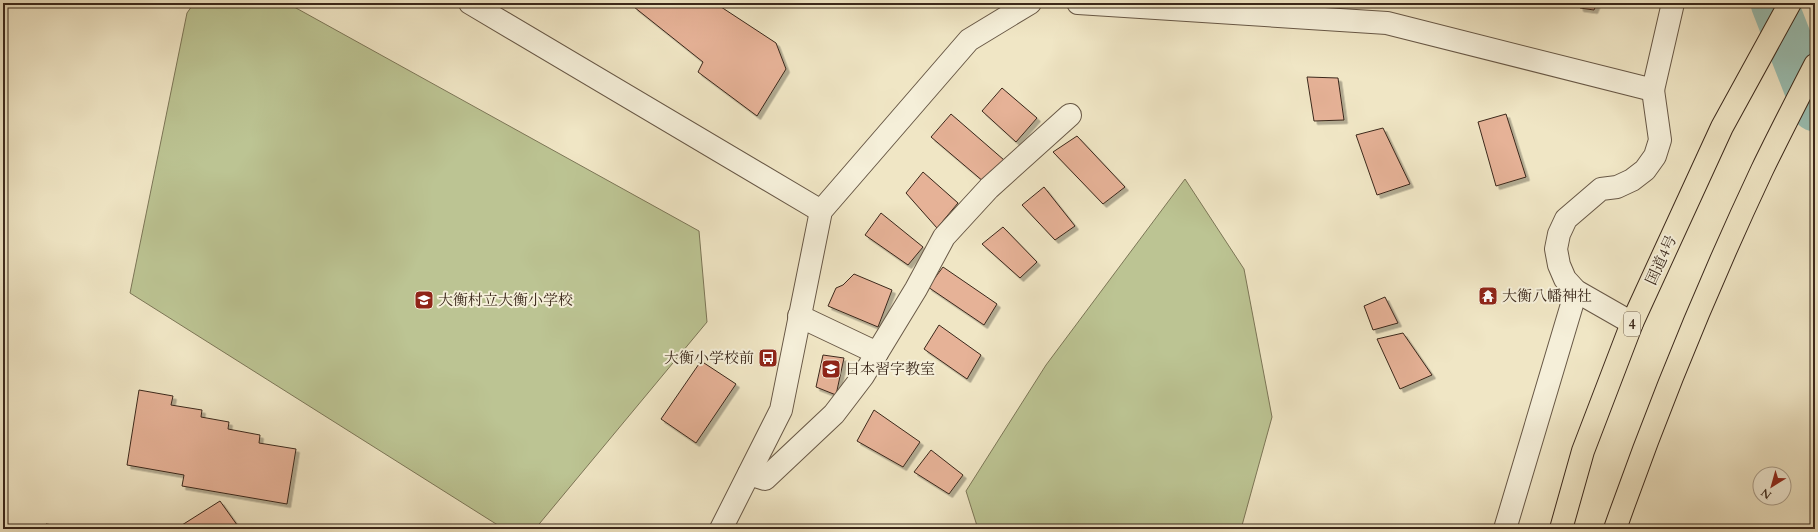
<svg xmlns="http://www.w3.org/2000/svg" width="1818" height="532" font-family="Cardo,'Noto Serif JP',serif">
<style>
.green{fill:#bcc493;stroke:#7c7657}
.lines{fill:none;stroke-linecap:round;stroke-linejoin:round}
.river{stroke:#9ac0b4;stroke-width:47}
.building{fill:#e6b297;stroke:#3b281b;filter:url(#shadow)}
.minor-casing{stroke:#685846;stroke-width:24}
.tertiary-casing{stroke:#685846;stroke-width:24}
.trunk-casing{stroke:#3b281b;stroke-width:24}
.minor{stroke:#f5efd9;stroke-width:22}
.tertiary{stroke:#f5efd9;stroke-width:22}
.trunk{stroke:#f0e6c5;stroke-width:22}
.labels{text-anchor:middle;stroke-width:4;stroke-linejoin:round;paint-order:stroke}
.shield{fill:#f5efd9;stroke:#736454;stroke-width:1}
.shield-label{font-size:14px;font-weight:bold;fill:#3b281b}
.street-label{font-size:15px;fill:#3b281b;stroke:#f5efd9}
.poi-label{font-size:15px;fill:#3b281b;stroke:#f5efd9;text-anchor:start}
</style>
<defs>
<filter id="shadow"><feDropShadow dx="3.5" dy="3.5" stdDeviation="0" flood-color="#0004"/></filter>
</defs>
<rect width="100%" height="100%" fill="#f0e6c5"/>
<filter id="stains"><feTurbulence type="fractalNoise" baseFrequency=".005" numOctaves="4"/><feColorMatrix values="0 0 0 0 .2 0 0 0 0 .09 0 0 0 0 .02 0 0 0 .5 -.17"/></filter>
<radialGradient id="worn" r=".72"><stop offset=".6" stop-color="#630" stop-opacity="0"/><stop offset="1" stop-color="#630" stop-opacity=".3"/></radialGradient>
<g class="green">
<path d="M194 3H287L699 231 707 322 535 529H504L130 293 187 13Z"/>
<path d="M1185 179 1244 269 1272 417 1241 529H978L966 491 1046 365Z"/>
</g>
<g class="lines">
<path class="river" d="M1774 3 1815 108"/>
</g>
<g class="building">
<path d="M637 3H715L776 43 786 69 757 116 698 72 703 62 634 7Z"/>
<path d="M1579 3H1597L1594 10 1580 8Z"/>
<path d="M1307 77 1338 78 1344 120 1314 121Z"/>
<path d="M1002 88 1037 118 1016 142 982 111Z"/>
<path d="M951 114 1004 160 984 182 931 137Z"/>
<path d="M1506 114 1526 177 1496 186 1478 122Z"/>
<path d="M1383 128 1410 184 1377 195 1356 135Z"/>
<path d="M1077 136 1125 187 1103 204 1053 152Z"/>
<path d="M923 172 958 203 937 228 906 193Z"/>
<path d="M1044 187 1075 226 1055 240 1022 205Z"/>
<path d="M881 213 923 247 908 265 865 235Z"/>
<path d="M1003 227 1037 262 1020 278 982 244Z"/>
<path d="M943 267 997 304 984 325 928 287Z"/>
<path d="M854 274 892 290 878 327 828 306 836 288 843 285Z"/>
<path d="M1385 297 1398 323 1373 330 1364 306Z"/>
<path d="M939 325 981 355 967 379 924 349Z"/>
<path d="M1403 333 1432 375 1400 389 1377 339Z"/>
<path d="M823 355 844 358 836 395 816 387Z"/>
<path d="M701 361 736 384 696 443 661 419Z"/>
<path d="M139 390 173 396 171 405 202 410 201 417 229 422 228 429 260 435 259 443 296 449 287 504 182 486 184 475 127 465Z"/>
<path d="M874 410 920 442 903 467 857 441Z"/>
<path d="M931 450 963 475 949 494 914 472Z"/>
<path d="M220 501 240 529H185L182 525Z"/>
<path d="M46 524 79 529H45Z"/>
</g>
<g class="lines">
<defs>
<g id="minor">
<path d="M470 3 821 211"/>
<path d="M799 316 877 353"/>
<path d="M1632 323 1576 291 1565 279 1559 265 1556 249 1559 234 1566 219 1601 189 1617 187 1632 180 1645 170 1655 156 1660 140 1653 90"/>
<path d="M749 474 765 479 834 414 863 376 916 289 944 237 989 188 1070 115"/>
<path d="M1505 529 1576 291"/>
</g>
<g id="tertiary">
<path d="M1078 3 1387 23 1653 90 1673 3"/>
<path d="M721 529 781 410 821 211 969 40 1030 3"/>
</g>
<g id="trunk">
<path d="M1561 529 1583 451 1632 323 1722 127 1790 3"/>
<path d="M1615 529C1658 407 1707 287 1762 170 1779 135 1797 100 1815 65"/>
</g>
</defs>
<use href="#minor" class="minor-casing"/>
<use href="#tertiary" class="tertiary-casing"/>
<use href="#trunk" class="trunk-casing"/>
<use href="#minor" class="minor"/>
<use href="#tertiary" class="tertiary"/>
<use href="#trunk" class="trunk"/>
</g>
<defs>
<symbol id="temple-square" viewBox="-11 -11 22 22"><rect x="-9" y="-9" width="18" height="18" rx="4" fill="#8f2418" stroke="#f5efd9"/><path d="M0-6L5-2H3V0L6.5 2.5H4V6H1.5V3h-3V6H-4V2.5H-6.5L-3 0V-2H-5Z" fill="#fff"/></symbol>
<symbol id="school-square" viewBox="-11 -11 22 22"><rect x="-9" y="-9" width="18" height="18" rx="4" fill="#8f2418" stroke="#f5efd9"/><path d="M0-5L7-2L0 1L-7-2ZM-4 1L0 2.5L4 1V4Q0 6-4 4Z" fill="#fff"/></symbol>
<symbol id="bus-square" viewBox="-11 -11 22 22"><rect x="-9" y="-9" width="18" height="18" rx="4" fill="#8f2418" stroke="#f5efd9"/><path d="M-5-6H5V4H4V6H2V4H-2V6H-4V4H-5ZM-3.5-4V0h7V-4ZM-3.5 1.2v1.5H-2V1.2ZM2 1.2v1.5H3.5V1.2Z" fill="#fff"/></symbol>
</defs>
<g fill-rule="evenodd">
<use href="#temple-square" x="1477" y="285" width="22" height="22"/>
<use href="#school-square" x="413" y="289" width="22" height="22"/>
<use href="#bus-square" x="757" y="347" width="22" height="22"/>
<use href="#school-square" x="820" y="358" width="22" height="22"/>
</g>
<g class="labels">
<rect class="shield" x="1624" y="312" width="16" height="24" rx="3"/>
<g class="shield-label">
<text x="1632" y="329">4</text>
</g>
<g class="street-label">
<text transform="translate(1661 260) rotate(-65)" y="5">国道4号</text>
</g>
<g class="poi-label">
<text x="1502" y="301">大衡八幡神社</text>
<text x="438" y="305">大衡村立大衡小学校</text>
<text x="754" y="363" text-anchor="end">大衡小学校前</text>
<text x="845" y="374">日本習字教室</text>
</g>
</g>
<rect width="1818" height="532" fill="none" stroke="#f0e6c5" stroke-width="16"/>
<rect x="4" y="4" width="1810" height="524" fill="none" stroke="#3b281b" stroke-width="2"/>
<rect x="8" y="8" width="1802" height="516" fill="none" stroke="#3b281b"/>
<g transform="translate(1772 486) rotate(217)"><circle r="19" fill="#f5efd9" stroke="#ab9f8d"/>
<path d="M0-3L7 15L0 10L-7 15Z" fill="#8f2418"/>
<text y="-6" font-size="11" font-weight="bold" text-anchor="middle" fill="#3b281b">N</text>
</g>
<rect width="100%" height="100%" filter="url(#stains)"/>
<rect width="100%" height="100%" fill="url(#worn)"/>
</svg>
